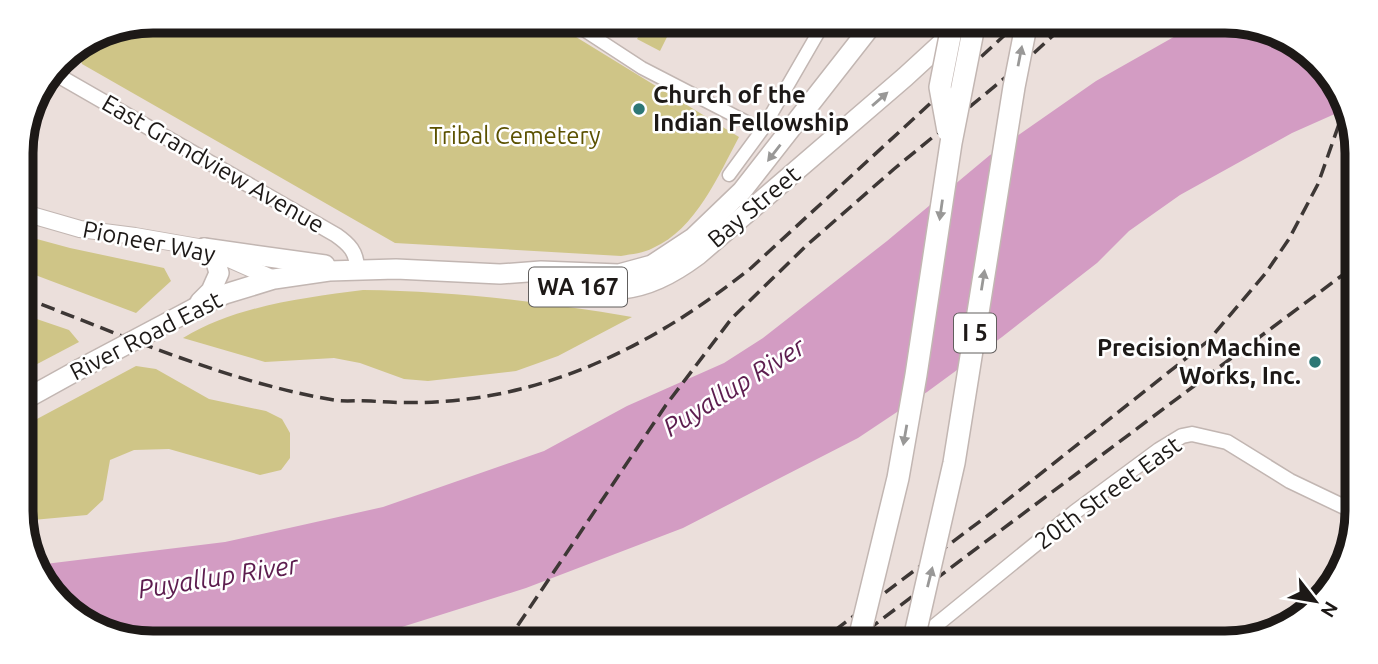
<svg xmlns="http://www.w3.org/2000/svg" width="1378" height="664" font-family="Ubuntu,sans-serif">
<style>
.green{fill:#cfc587}
.water{fill:#d39cc3}
.lines{fill:none;stroke-linecap:round;stroke-linejoin:round}
.minor-casing{stroke:#c2b6b2;stroke-width:15}
.tertiary-casing{stroke:#c2b6b2;stroke-width:17}
.secondary-casing{stroke:#c2b6b2;stroke-width:18}
.primary-casing{stroke:#c2b6b2;stroke-width:22}
.minor{stroke:#fff;stroke-width:12}
.tertiary{stroke:#fff;stroke-width:14}
.secondary{stroke:#fff;stroke-width:16}
.primary{stroke:#fff;stroke-width:19}
.rail{stroke:#3d3735;stroke-width:3.5;stroke-dasharray:14 7;stroke-linecap:butt}
.primary-bridge-casing{stroke:#c2b6b2;stroke-width:22;stroke-linecap:butt}
.motorway-bridge-casing{stroke:#c2b6b2;stroke-width:24;stroke-linecap:butt}
.primary-bridge{stroke:#fff;stroke-width:19}
.motorway-bridge{stroke:#fff;stroke-width:21}
.oneway{fill:#999897}
.poi-dot{fill:#2d7775;stroke:#fff;stroke-width:2.5}
.labels{text-anchor:middle;stroke-width:5;stroke-linejoin:round;paint-order:stroke}
.shield{fill:#fff;stroke:#615e5d;stroke-width:2}
.shield-label{font-size:23px;font-weight:bold;fill:#1d1917}
.poi-label{font-size:24px;font-weight:bold;fill:#1d1917;stroke:#fff;text-anchor:start}
.park-label{font-size:24px;fill:#5b5100;stroke:#fff}
.street-label{font-size:24px;fill:#1d1917;stroke:#fff}
.water-label{font-size:26px;font-style:italic;fill:#5d1d4f;stroke:#fff}
.rim{fill:none;stroke:#1d1917;stroke-width:9}
</style>
<rect width="100%" height="100%" fill="#ebdfdb"/>
<g class="green">
<path d="M153 21H550L739 137C718 176 696 229 653 248 644 253 632 254 621 256L395 243 82 64 79 53 81 48Z"/>
<path d="M648 21H675L660 51 637 39Z"/>
<path d="M22 235 70 248 164 268 171 281 136 313 22 270Z"/>
<path d="M363 290C454 291 542 302 632 317L558 356 516 371 428 381 404 379 360 363 334 358 265 362 183 338C236 306 301 298 363 290Z"/>
<path d="M22 314 69 330 79 342 22 372Z"/>
<path d="M136 366 156 369 209 399 266 411 282 419 290 433V458L281 470 260 475 169 449 134 450 110 460 103 500 87 515 22 521V427Z"/>
</g>
<path class="water" d="M1202 21H1225L1283 34 1335 79 1346 109 1292 133 1180 195 1129 231 1097 263 1002 337 927 392 858 438 683 528 526 588 351 643H153L95 630 48 591 37 565 225 542 298 526 383 507 544 451 627 406 724 363 763 338 887 241 990 155 1096 81Z"/>
<g class="lines">
<defs>
<g id="minor">
<path d="M570 21 642 68 762 130"/>
<path d="M729 175 762 130 825 21"/>
</g>
<g id="tertiary">
<path d="M52 72 336 235C349 244 357 252 357 269"/>
<path d="M914 643 1075 512 1159 450 1182 436 1192 434 1227 442 1290 481 1357 513"/>
</g>
<path id="secondary" d="M21 212 80 229 135 236 204 248 274 279"/>
<g id="primary">
<path d="M204 248 325 265"/>
<path d="M539 281C607 294 640 298 698 255L905 77 966 21"/>
<path d="M200 302 211 291 219 273 215 259 204 248"/>
<path d="M195 308 225 294 274 279 329 271 396 269 500 274 541 271 619 274 652 265 693 238 742 191 875 21"/>
<path d="M22 401 78 370"/>
</g>
</defs>
<use href="#minor" class="minor-casing"/>
<use href="#tertiary" class="tertiary-casing"/>
<use href="#secondary" class="secondary-casing"/>
<use href="#primary" class="primary-casing"/>
<use href="#minor" class="minor"/>
<use href="#tertiary" class="tertiary"/>
<use href="#secondary" class="secondary"/>
<use href="#primary" class="primary"/>
<g class="rail">
<path d="M22 297C123 335 226 382 334 400 346 402 358 400 371 401 517 413 639 357 751 268L1020 21"/>
<path d="M506 643 666 405 732 318 807 245 894 169 1023 63 1069 21"/>
<path d="M818 643 991 513 1208 341 1265 274 1289 239 1318 184 1345 107"/>
<path d="M850 643 1356 265"/>
</g>
<defs>
<path id="primary-bridge" d="M78 370 195 308"/>
<g id="motorway-bridge">
<path d="M948 131 940 87 953 21"/>
<path d="M858 643 898 478 916 375 951 143 975 21"/>
<path d="M913 643 954 463 1014 87 1027 21"/>
</g>
</defs>
<use href="#primary-bridge" class="primary-bridge-casing"/>
<use href="#motorway-bridge" class="motorway-bridge-casing"/>
<use href="#primary-bridge" class="primary-bridge"/>
<use href="#motorway-bridge" class="motorway-bridge"/>
</g>
<defs><path id="oneway-solid" d="M-6-.8H1V-3.2L6.5 0L1 3.2V.8H-6Z" transform="scale(1.75)"/></defs>
<g class="oneway">
<use href="#oneway-solid" transform="translate(1020 56) rotate(-79)"/>
<use href="#oneway-solid" transform="translate(880 99) rotate(-41)"/>
<use href="#oneway-solid" transform="translate(774 153) rotate(128)"/>
<use href="#oneway-solid" transform="translate(941 210) rotate(98)"/>
<use href="#oneway-solid" transform="translate(983 280) rotate(-81)"/>
<use href="#oneway-solid" transform="translate(905 435) rotate(100)"/>
<use href="#oneway-solid" transform="translate(930 577) rotate(-76)"/>
</g>
<g class="poi-dot">
<circle cx="639" cy="109" r="7"/>
<circle cx="1315" cy="362" r="7"/>
</g>
<g class="labels">
<g class="shield">
<rect x="529" y="267.5" width="98" height="39" rx="5"/>
<rect x="954" y="313.5" width="42" height="39" rx="5"/>
</g>
<g class="shield-label">
<text x="578" y="295">WA 167</text>
<text x="975" y="341">I 5</text>
</g>
<g class="poi-label">
<text x="653" y="103">Church of the<tspan x="653" dy="28">Indian Fellowship</tspan></text>
<text x="1301" y="356" text-anchor="end">Precision Machine<tspan x="1301" dy="28">Works, Inc.</tspan></text>
</g>
<g class="park-label">
<text x="515" y="144">Tribal Cemetery</text>
</g>
<g class="street-label">
<text transform="translate(213 164) rotate(30)" y="8">East Grandview Avenue</text>
<text transform="translate(754 207) rotate(-40)" y="8">Bay Street</text>
<text transform="translate(149 242) rotate(11)" y="8">Pioneer Way</text>
<text transform="translate(146 336) rotate(-27)" y="8">River Road East</text>
<text transform="translate(1108 493) rotate(-36)" y="8">20th Street East</text>
</g>
<g class="water-label">
<text transform="translate(734 387) rotate(-32)" y="9">Puyallup River</text>
<text transform="translate(218 577) rotate(-9)" y="9">Puyallup River</text>
</g>
</g>
<path d="M0 0H1378V664H0ZM153 33H1225A120 120 0 0 1 1345 153V511A120 120 0 0 1 1225 631H153A120 120 0 0 1 33 511V153A120 120 0 0 1 153 33Z" fill="#fff" fill-rule="evenodd"/>
<path class="rim" d="M153 33H1225A120 120 0 0 1 1345 153V511A120 120 0 0 1 1225 631H153A120 120 0 0 1 33 511V153A120 120 0 0 1 153 33Z"/>
<g transform="translate(1315 601) rotate(121)" stroke="#ffffff" stroke-width="5" paint-order="stroke">
<path d="M0-5L12 26L0 18L-12 26Z" fill="#1d1917"/>
<text y="-10" font-size="19" font-weight="bold" text-anchor="middle" fill="#1d1917">N</text>
</g>
</svg>
